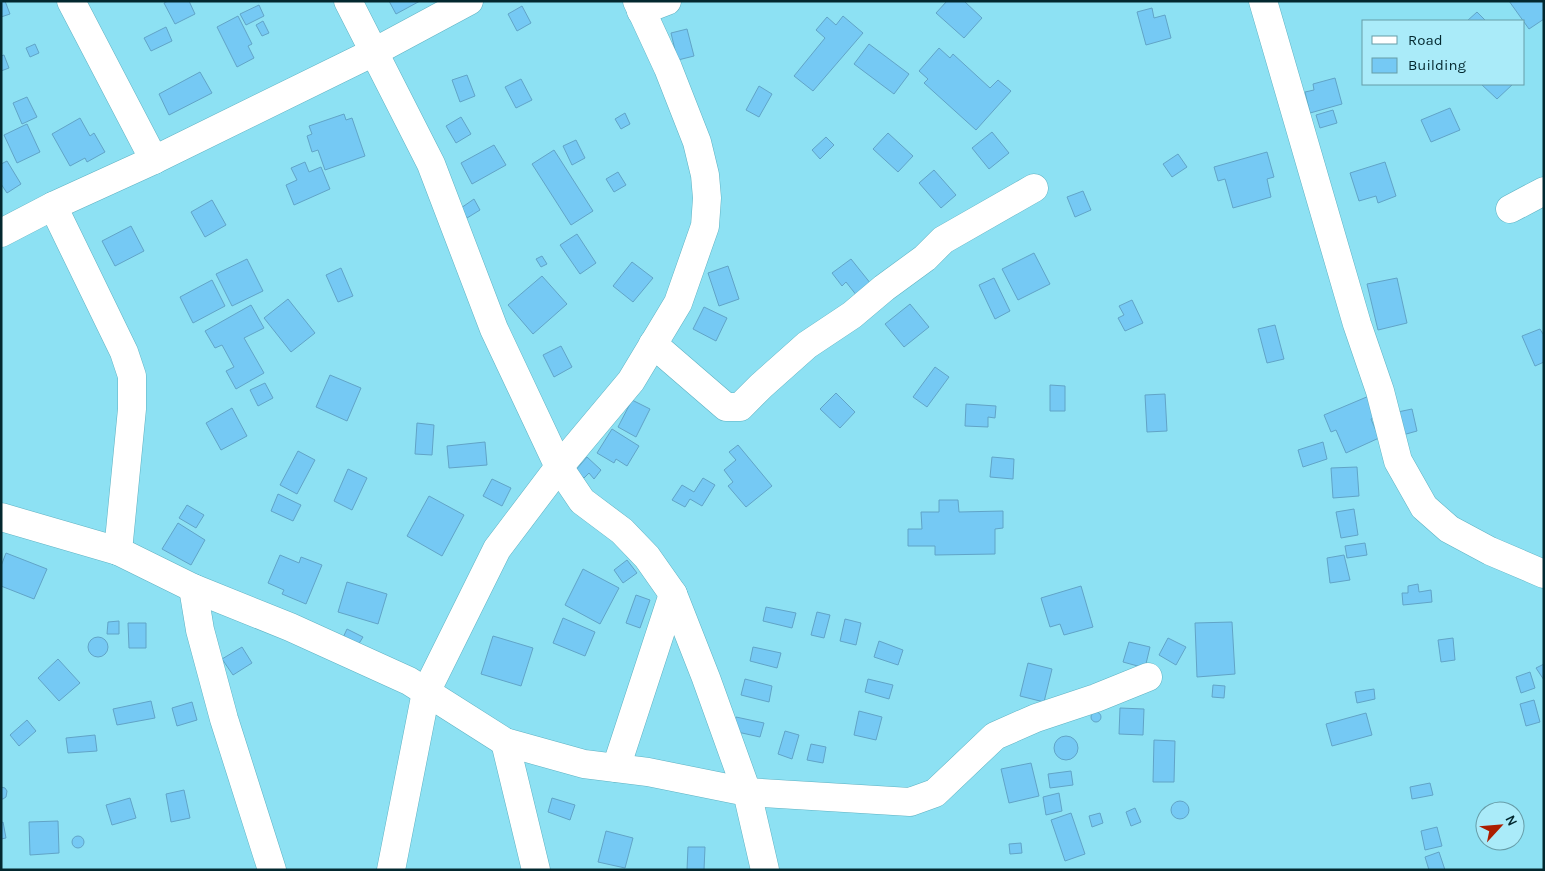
<svg xmlns="http://www.w3.org/2000/svg" width="1545" height="871" font-family="Karla,sans-serif">
<style>
.building{fill:#75c9f4;stroke:#61a4c7}
.lines{fill:none;stroke-linecap:round;stroke-linejoin:round}
.minor-casing{stroke:#5eb2c3;stroke-width:29}
.minor{stroke:#fff;stroke-width:28}
</style>
<rect width="100%" height="100%" fill="#8de1f3"/>
<g class="building">
<path d="M1 1H5L10 14 1 17Z"/>
<path d="M168 1H189L195 14 175 24 164 3Z"/>
<path d="M389 1H420L396 14Z"/>
<path d="M947 1H964L982 18 964 38 936 13Z"/>
<path d="M1509 1H1544V19L1529 29Z"/>
<path d="M259 5 264 16 246 25 240 14Z"/>
<path d="M522 6 531 23 517 31 508 14Z"/>
<path d="M1152 8 1154 18 1165 15 1171 38 1146 45 1137 12Z"/>
<path d="M1477 12 1486 21H1467Z"/>
<path d="M238 16 252 44 248 46 254 58 237 67 217 27Z"/>
<path d="M843 16 863 33 813 91 794 76 825 38 816 30 827 17 836 25Z"/>
<path d="M263 21 269 33 262 36 256 25Z"/>
<path d="M166 27 172 41 151 51 144 38Z"/>
<path d="M687 29 694 56 674 61 672 51 675 50 671 33Z"/>
<path d="M35 44 39 53 30 57 26 48Z"/>
<path d="M869 44 909 74 894 94 854 64Z"/>
<path d="M939 48 950 58 953 54 990 88 998 80 1011 91 976 130 924 83 928 79 919 71Z"/>
<path d="M4 55 9 68 1 71V56Z"/>
<path d="M200 72 212 93 169 115 159 94Z"/>
<path d="M467 75 475 96 460 102 452 80Z"/>
<path d="M1335 78 1342 104 1310 113 1305 92 1314 90 1313 84Z"/>
<path d="M521 79 532 100 516 108 505 87Z"/>
<path d="M1481 84H1513L1497 99Z"/>
<path d="M759 86 772 94 759 117 746 110Z"/>
<path d="M27 97 37 117 22 124 13 103Z"/>
<path d="M1450 108 1460 130 1431 142 1421 120Z"/>
<path d="M1333 110 1337 123 1320 128 1316 115Z"/>
<path d="M625 113 630 124 621 129 615 119Z"/>
<path d="M344 114 346 120 352 118 365 156 325 170 318 150 312 152 307 136 312 134 309 126Z"/>
<path d="M461 117 471 134 456 143 446 126Z"/>
<path d="M80 118 90 136 94 133 105 152 87 162 85 158 70 166 52 134Z"/>
<path d="M27 124 40 152 17 163 4 135Z"/>
<path d="M992 132 1009 153 989 169 972 148Z"/>
<path d="M888 133 913 156 898 172 873 149Z"/>
<path d="M826 137 834 145 820 159 812 150Z"/>
<path d="M576 140 585 158 572 165 563 146Z"/>
<path d="M494 145 506 165 472 184 461 163Z"/>
<path d="M554 150 593 211 571 225 532 164Z"/>
<path d="M1267 152 1274 177 1267 179 1271 197 1233 208 1225 179 1218 181 1214 167Z"/>
<path d="M1178 154 1187 167 1172 177 1163 164Z"/>
<path d="M7 161 21 184 7 193 1 184V164Z"/>
<path d="M305 162 309 172 321 167 330 189 294 205 286 185 297 180 291 168Z"/>
<path d="M1385 162 1396 196 1378 203 1376 196 1359 201 1350 173Z"/>
<path d="M934 170 956 195 941 208 919 183Z"/>
<path d="M618 172 626 185 614 192 606 179Z"/>
<path d="M1083 191 1091 210 1075 217 1067 197Z"/>
<path d="M474 199 480 210 467 218 461 208Z"/>
<path d="M212 200 226 225 205 237 191 212Z"/>
<path d="M131 226 144 251 115 266 102 241Z"/>
<path d="M577 234 596 263 580 274 560 245Z"/>
<path d="M1034 253 1050 284 1018 300 1002 269Z"/>
<path d="M542 256 547 264 541 267 536 259Z"/>
<path d="M247 259 263 291 232 306 216 274Z"/>
<path d="M851 259 875 289 861 301 846 282 842 286 832 273Z"/>
<path d="M632 262 653 278 633 302 613 286Z"/>
<path d="M728 266 739 299 719 306 708 273Z"/>
<path d="M341 268 353 296 338 302 326 275Z"/>
<path d="M542 276 567 304 533 334 508 305Z"/>
<path d="M994 278 1010 311 995 319 979 285Z"/>
<path d="M1397 278 1407 323 1378 330 1367 284Z"/>
<path d="M212 280 225 306 193 323 180 297Z"/>
<path d="M288 299 315 333 291 352 264 318Z"/>
<path d="M1132 300 1143 323 1125 331 1118 318 1124 315 1119 306Z"/>
<path d="M910 304 929 327 904 347 885 324Z"/>
<path d="M251 305 264 328 244 338 264 373 236 389 226 371 234 367 222 345 215 348 205 331Z"/>
<path d="M704 307 727 318 716 341 693 329Z"/>
<path d="M1275 325 1284 359 1267 363 1258 329Z"/>
<path d="M1540 329 1543 334H1544V362L1535 366 1522 336Z"/>
<path d="M561 346 572 367 554 377 543 355Z"/>
<path d="M935 367 949 377 927 407 913 397Z"/>
<path d="M330 375 361 388 347 421 316 407Z"/>
<path d="M265 383 273 398 258 406 250 390Z"/>
<path d="M1050 385 1065 386V411H1050Z"/>
<path d="M836 393 855 412 840 428 820 409Z"/>
<path d="M1165 394 1167 431 1147 432 1145 395Z"/>
<path d="M1369 396 1377 416 1371 419 1379 438 1346 453 1336 430 1331 432 1324 415Z"/>
<path d="M632 400 650 409 636 437 618 427Z"/>
<path d="M966 404 996 406 995 418 988 417V427L965 426Z"/>
<path d="M232 408 247 436 221 450 206 423Z"/>
<path d="M1412 409 1417 431 1399 436 1393 413Z"/>
<path d="M417 423 434 425 432 455 415 454Z"/>
<path d="M612 429 639 446 627 466 616 459 614 463 597 453Z"/>
<path d="M485 442 487 465 449 468 447 446Z"/>
<path d="M1323 442 1327 459 1303 467 1298 450Z"/>
<path d="M738 445 772 486 746 507 728 486 733 482 724 470 736 460 729 452Z"/>
<path d="M298 451 315 460 297 494 280 485Z"/>
<path d="M587 457 601 470 594 479 589 473 584 478 575 471Z"/>
<path d="M992 457 1014 459 1013 479 990 477Z"/>
<path d="M1357 467 1359 496 1333 498 1331 468Z"/>
<path d="M348 469 367 478 352 510 334 501Z"/>
<path d="M703 478 715 485 702 506 690 499 685 507 672 500 682 485 694 492Z"/>
<path d="M492 479 511 488 502 506 483 496Z"/>
<path d="M278 494 301 505 293 521 271 511Z"/>
<path d="M429 496 464 515 442 556 407 536Z"/>
<path d="M939 500H958L959 512 1003 511V528L995 529V554L935 555V546H908V529H922L921 512H939Z"/>
<path d="M187 505 204 515 196 528 179 518Z"/>
<path d="M1354 509 1358 535 1341 538 1336 512Z"/>
<path d="M178 523 205 540 191 565 162 549Z"/>
<path d="M1365 543 1367 555 1347 558 1345 546Z"/>
<path d="M6 553 47 569 34 599 1 586V566Z"/>
<path d="M280 555 299 563 301 557 322 565 306 604 282 594 284 590 268 583Z"/>
<path d="M1344 555 1350 580 1330 583 1327 558Z"/>
<path d="M627 560 637 573 623 583 614 570Z"/>
<path d="M583 569 619 588 600 624 565 605Z"/>
<path d="M347 582 387 594 378 624 338 612Z"/>
<path d="M1418 584 1419 592 1431 590 1432 602 1403 605 1402 593H1408V586Z"/>
<path d="M1081 586 1093 627 1064 635 1060 624 1050 627 1041 598Z"/>
<path d="M636 595 650 600 640 628 626 623Z"/>
<path d="M766 607 796 613 792 628 763 621Z"/>
<path d="M817 612 830 615 824 638 811 635Z"/>
<path d="M563 618 595 632 585 656 553 643Z"/>
<path d="M845 619 861 623 856 645 840 641Z"/>
<path d="M119 621V634H107L108 622Z"/>
<path d="M1232 622 1235 674 1197 677 1195 623Z"/>
<path d="M128 623H146V648H129Z"/>
<path d="M347 629 363 637 355 650 341 642Z"/>
<path d="M493 636 533 648 521 686 481 674Z"/>
<circle cx="98" cy="647" r="10"/>
<path d="M1168 638 1186 647 1176 665 1159 655Z"/>
<path d="M1453 638 1455 660 1441 662 1438 640Z"/>
<path d="M879 641 903 650 898 665 874 657Z"/>
<path d="M1129 642 1150 647 1145 668 1123 662Z"/>
<path d="M242 647 252 663 233 675 222 659Z"/>
<path d="M753 647 781 653 777 668 750 661Z"/>
<path d="M58 659 80 683 59 701 38 678Z"/>
<path d="M1028 663 1052 669 1044 702 1020 696Z"/>
<path d="M1544 664V680L1536 668Z"/>
<path d="M1530 672 1535 688 1521 693 1516 677Z"/>
<path d="M745 679 772 686 769 702 741 695Z"/>
<path d="M868 679 893 685 889 699 865 692Z"/>
<path d="M1213 685 1225 686 1224 698 1212 697Z"/>
<path d="M1374 689 1375 699 1357 703 1355 692Z"/>
<path d="M1534 700 1540 722 1526 726 1520 704Z"/>
<path d="M151 701 155 718 117 725 113 709Z"/>
<path d="M192 702 197 720 177 726 172 708Z"/>
<path d="M1120 708 1144 709 1143 735 1119 734Z"/>
<path d="M859 711 882 717 876 740 854 735Z"/>
<circle cx="1096" cy="717" r="5"/>
<path d="M1366 713 1372 735 1332 746 1326 724Z"/>
<path d="M736 717 764 723 760 737 733 731Z"/>
<path d="M27 720 36 731 19 746 10 735Z"/>
<path d="M785 731 799 735 792 759 778 754Z"/>
<path d="M95 735 97 751 68 753 66 738Z"/>
<circle cx="1066" cy="748" r="12"/>
<path d="M1154 740 1175 741 1174 782H1153Z"/>
<path d="M811 744 826 747 823 763 807 760Z"/>
<path d="M1031 763 1039 796 1009 803 1001 769Z"/>
<path d="M1071 771 1073 785 1050 788 1048 774Z"/>
<path d="M1430 783 1433 795 1412 799 1410 787Z"/>
<path d="M1 787 5 788 7 791 6 797 3 799H1Z"/>
<path d="M184 790 190 818 171 822 166 794Z"/>
<path d="M1059 793 1062 811 1046 815 1043 797Z"/>
<path d="M130 798 136 818 112 825 106 805Z"/>
<path d="M552 798 575 805 570 820 548 812Z"/>
<circle cx="1180" cy="810" r="9"/>
<path d="M1135 808 1141 822 1131 826 1126 812Z"/>
<path d="M1071 813 1085 854 1065 861 1051 820Z"/>
<path d="M1100 813 1103 823 1092 827 1089 816Z"/>
<path d="M58 821 59 853 30 855 29 822Z"/>
<path d="M3 822 6 838 1 839V823Z"/>
<path d="M1437 827 1442 846 1425 850 1421 831Z"/>
<path d="M606 831 633 838 625 868 598 862Z"/>
<circle cx="78" cy="842" r="6"/>
<path d="M1021 843 1022 853 1010 854 1009 844Z"/>
<path d="M688 847H705L704 870H687Z"/>
<path d="M1439 852 1445 870H1429L1425 857Z"/>
</g>
<g class="lines">
<defs>
<g id="minor">
<path d="M71 1 154 160"/>
<path d="M348 1 431 164 494 329 559 467 582 501 622 531 647 557 673 594 706 678 747 792 765 870"/>
<path d="M1263 1 1357 324 1380 391 1398 461 1424 507 1449 529 1490 551 1544 574"/>
<path d="M641 11 667 1"/>
<path d="M53 206 124 352 132 376V409L118 551"/>
<path d="M1510 209 1544 191"/>
<path d="M1 233 53 206 154 160 374 52 469 1"/>
<path d="M653 344 726 407H740L761 386 807 345 852 315 884 288 925 258 943 240 1034 188"/>
<path d="M1 517 118 551 193 588 290 627 409 681 505 742 584 764 648 772 747 792 910 802 935 793 995 736 1036 718 1096 698 1148 677"/>
<path d="M193 588 200 630 224 719 272 870"/>
<path d="M505 742 536 870"/>
<path d="M616 768 673 594"/>
<path d="M391 870 426 692 497 549 559 467 631 381 678 303 705 226 707 198 705 175 697 142 668 68 637 1"/>
</g>
</defs>
<use href="#minor" class="minor-casing"/>
<use href="#minor" class="minor"/>
</g>
<rect width="1545" height="871" fill="none" stroke="#03282f" stroke-width="5"/>
<rect x="1362" y="20" width="162" height="65" fill="#aaebf9" stroke="#679da8"/>
<rect x="1372" y="36" width="25" height="8" fill="#ffffff" stroke="#679da8"/>
<text x="1408" y="45" font-size="15" fill="#03282f">Road</text>
<rect x="1372" y="58" width="25" height="15" fill="#75c9f4" stroke="#679da8"/>
<text x="1408" y="70" font-size="15" fill="#03282f">Building</text>
<g transform="translate(1500 826) rotate(64)"><circle r="24" fill="#aaebf9" stroke="#679da8"/>
<path d="M0-4L9 19L0 12L-9 19Z" fill="#ac1e00"/>
<text y="-8" font-size="14" font-weight="bold" text-anchor="middle" fill="#03282f">N</text>
</g>
</svg>
